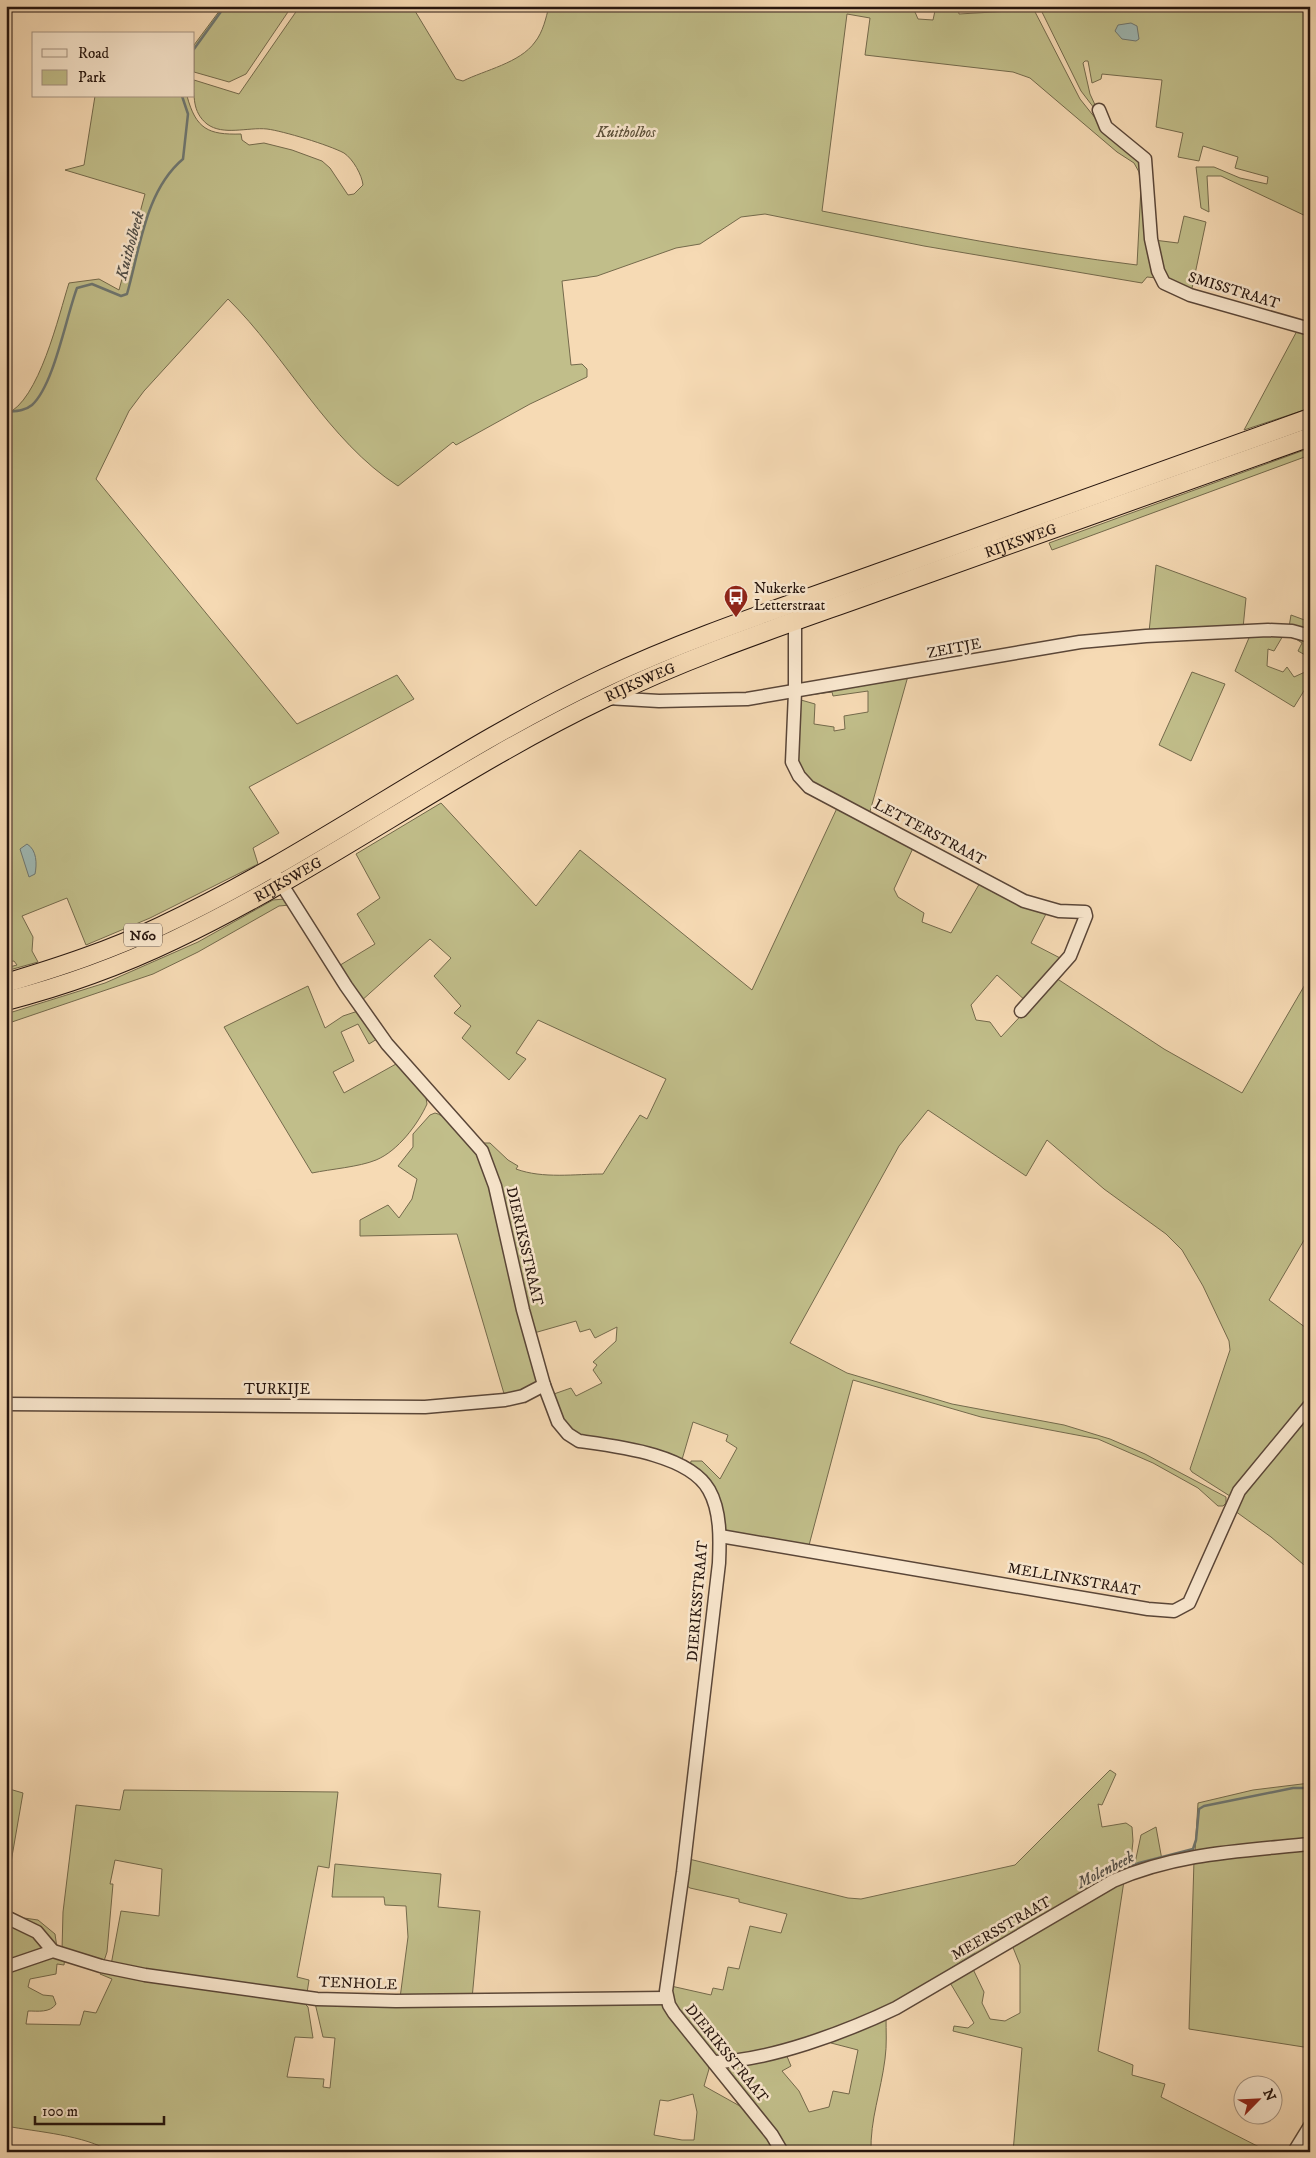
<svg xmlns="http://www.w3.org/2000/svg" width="1316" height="2158" font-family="'IM FELL DW Pica',serif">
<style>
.green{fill:#c1be8a;stroke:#746a4c;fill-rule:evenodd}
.water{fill:#9eb9b5;stroke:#6e7772}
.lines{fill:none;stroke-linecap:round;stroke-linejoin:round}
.stream{stroke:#6e7772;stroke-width:2.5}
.minor-casing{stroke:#5a4638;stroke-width:15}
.highway-casing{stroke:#26150e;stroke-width:20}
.minor{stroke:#f9e7ce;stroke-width:12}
.highway{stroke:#f6dab4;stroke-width:18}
.labels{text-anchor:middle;stroke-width:5;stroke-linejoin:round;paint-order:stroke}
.shield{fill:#f9e7ce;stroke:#655448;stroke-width:1}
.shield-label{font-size:14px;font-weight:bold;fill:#26150e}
.park-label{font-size:15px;font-style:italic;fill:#5c5039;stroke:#f9e7ce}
.street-label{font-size:15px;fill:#26150e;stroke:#f9e7ce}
.poi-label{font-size:15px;fill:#26150e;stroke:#f9e7ce;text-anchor:start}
.water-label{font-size:16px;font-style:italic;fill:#504e48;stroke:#f9e7ce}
</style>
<rect width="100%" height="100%" fill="#f6dab4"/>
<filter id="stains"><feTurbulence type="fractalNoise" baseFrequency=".004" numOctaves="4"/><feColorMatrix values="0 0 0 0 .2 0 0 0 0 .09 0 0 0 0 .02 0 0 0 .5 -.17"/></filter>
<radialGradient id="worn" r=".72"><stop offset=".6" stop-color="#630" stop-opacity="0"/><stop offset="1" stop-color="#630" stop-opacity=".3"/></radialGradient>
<g class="green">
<path d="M223 6H292L246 74 229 82 194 72V45Z"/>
<path d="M300 6H412L456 79 463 81C485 70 520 63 535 42 543 32 546 18 549 6H901L915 12 918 19 933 20 936 6H958L959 14 1010 11V7L1032 6 1080 99 1108 134 1142 164 1157 278 1147 277 1142 283 924 246 765 214 741 217 700 244 676 248 597 276 562 281 571 365 582 364 587 369V377L530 404 456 445 453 442 398 486C328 441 286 356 228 299L144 391 129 411 96 479 297 724 397 675 414 699 249 787 279 833 253 848 258 864 150 918 86 945 67 898 22 916 33 937 32 951 38 962 6 971V968L17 965 14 961 6 962V414C39 402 59 314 69 283L99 279 119 290 145 194 65 170 84 165 95 96H187C196 129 208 135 241 134L242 140 249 145 264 143 292 150 322 161 330 168 348 195 354 194 363 185C362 175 353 159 344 153 329 145 283 131 267 129 248 127 223 136 207 124 192 112 194 95 194 80L239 94ZM847 14 870 18 865 55 1013 72 1030 78 1117 152 1134 163 1139 172 1141 187 1137 265C1031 252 927 232 822 211Z"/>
<path d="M1039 6H1310V218L1221 176H1207L1209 212 1201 208 1196 167H1214L1240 178 1267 184 1268 177 1235 168 1238 157 1203 146 1199 161 1178 157 1183 133 1156 127 1162 80 1102 74 1101 79 1092 83 1088 61H1085L1083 63 1090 94 1096 107 1094 108 1081 91Z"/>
<path d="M1184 216 1206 222 1191 293C1161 278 1163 271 1154 240L1178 243Z"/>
<path d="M1298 329 1310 333V408L1244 430Z"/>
<path d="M1310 448V455L1052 550 1049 543Z"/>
<path d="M1156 565 1246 598 1243 628 1149 632Z"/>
<path d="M1291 615 1310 622V632L1289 627Z"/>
<path d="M1251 633 1284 634 1274 651 1268 649 1267 666 1283 672 1287 667 1294 677 1305 672 1308 662 1307 656 1298 651 1302 643 1293 637 1310 639V681L1294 707 1235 671Z"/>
<path d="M1192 672 1225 684 1191 761 1159 745Z"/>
<path d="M908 676 869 815 810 783 794 755 801 700 815 704 814 724 834 727V731L845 729 844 716 868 712V691L833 696 832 692 801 696Z"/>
<path d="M441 803 536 906 580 850 752 990 838 806 914 846 894 889 898 897 924 913 922 922 951 933 981 881 1047 912 1031 943 1064 960 1027 1002 997 975 971 1005 976 1020 990 1022 1001 1037 1056 978 1164 1049 1242 1093 1310 976V1230L1269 1300 1310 1331V1401L1233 1498 1192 1472 1190 1469 1230 1350 1229 1341 1203 1286 1182 1250 1166 1234 1104 1189 1047 1140 1026 1176 928 1110 899 1146 790 1343 847 1373 952 1404 1064 1425 1110 1439 1145 1454 1226 1497V1503L1223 1506H1218L1198 1488 1153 1463 1098 1439 981 1417 853 1380 808 1549 725 1532 690 1467 691 1461H702L720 1479 737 1448 726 1441 728 1435 693 1422 681 1463 584 1439 570 1433 551 1395 571 1388 576 1396 602 1383 593 1370 597 1365 593 1362 616 1341 617 1327 595 1338 590 1329 580 1332 576 1321 534 1333 484 1146V1143H490L508 1160 518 1166 516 1169C543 1179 575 1174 603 1174L640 1115 647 1119 666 1079 538 1020 516 1053 526 1059 509 1080 462 1038 471 1026 454 1013 461 1006 434 976 451 958 430 939 360 1002 337 967 375 944 357 914 380 898 356 854Z"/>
<path d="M284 899 290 905 279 906 198 952 153 974 6 1024V1014L105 983 198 942 273 900Z"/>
<path d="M308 986 325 1028 343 1016 358 1011 377 1039 369 1044 358 1024 341 1032 354 1061 333 1072 344 1093 396 1064 426 1098 427 1104C418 1124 398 1151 376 1160 359 1167 331 1169 312 1173L224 1027Z"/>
<path d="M435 1113C452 1117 476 1151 484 1166L537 1382 505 1397 457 1234 360 1236V1220L388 1205 399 1218 412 1199 417 1179 398 1166 413 1147V1134L430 1115Z"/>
<path d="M1310 1410V1570L1271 1537 1235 1511 1240 1497Z"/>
<path d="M1110 1770 1116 1774 1102 1805 1098 1804 1102 1827 1126 1823 1132 1827 1133 1841 1130 1870 885 2011 799 2044 717 2058 672 2004 671 1986 711 1995 713 1988 723 1990 728 1967 739 1969 750 1926 781 1933 787 1914 739 1902V1899L690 1888 687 1886 689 1859 848 1898 861 1899 1015 1865Z"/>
<path d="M1310 1783V1841L1195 1852 1198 1803 1253 1790Z"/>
<path d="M6 1788 23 1793 6 1891Z"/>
<path d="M124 1790 338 1792 329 1868 318 1866 297 1977 309 1980 307 1993 111 1965 121 1911 159 1916 162 1869 115 1860 110 1884H113L107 1952 104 1961 62 1950 63 1912 76 1805 120 1810Z"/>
<path d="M1156 1827 1162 1860 1138 1868 1135 1863 1141 1835Z"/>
<path d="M1310 1848V2048L1189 2029 1194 1860Z"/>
<path d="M335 1864 441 1874 438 1907 480 1911 472 1999 400 1998 408 1937 406 1906 385 1905 384 1897H332Z"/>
<path d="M1124 1881 1098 2051 1133 2065 1132 2075 1165 2084 1161 2097 1269 2152H1013L1022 2048 953 2031 954 2026 968 2028 974 2023 949 1981 972 1967 984 1992 982 2003 990 2019 1005 2021 1020 2013V1965L1012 1945Z"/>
<path d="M6 1909 24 1918 38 1920 55 1934 57 1948 6 1915Z"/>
<path d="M6 1920 35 1933 46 1947 6 1963Z"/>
<path d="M55 1955 65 1957 64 1965 57 1964 56 1974 30 1979 28 1987 43 1995 53 1996 56 2004C50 2013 38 2011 28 2011L26 2024 80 2025 84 2011 96 2013 112 1979 100 1974 102 1969 304 2003 308 2007 313 2038 295 2037 287 2077 324 2079 323 2087 330 2088 335 2038 323 2037 315 2003 665 2001 708 2063 709 2069 704 2086 747 2110 779 2152H111C85 2135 37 2132 6 2126V1971ZM693 2094 697 2112 694 2140H682L654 2135 660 2100 668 2101Z"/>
<path d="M886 2017C886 2031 887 2045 885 2059 881 2091 870 2120 871 2152H786L723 2068 786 2054 791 2066 782 2071 799 2091 809 2112 829 2107 833 2091 849 2094 858 2050 831 2043 829 2040Z"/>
</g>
<g class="water">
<path d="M1131 23 1137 26 1139 39 1136 41 1122 39 1115 31 1118 25Z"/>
<path d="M27 844C37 850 37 864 35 874L29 877 20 849Z"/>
</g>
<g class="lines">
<g class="stream">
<path d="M194 49 225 6"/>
<path d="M6 412C15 411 25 411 32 405 54 385 66 317 77 288L92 284 121 296 127 294C140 249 145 191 183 159L188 114 182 96"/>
<path d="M1128 1868 1139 1863 1193 1849 1196 1840 1199 1809 1204 1806 1293 1788H1310"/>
<path d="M951 1969 975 1954"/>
</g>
<defs>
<g id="minor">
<path d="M1099 110 1106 127 1145 159 1151 239 1158 271 1164 283 1190 295 1310 329"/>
<path d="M795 622V692L792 762 799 776 809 787 1024 901 1059 911 1085 912 1086 916 1070 956 1021 1011"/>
<path d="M607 698 659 701 747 699 1080 642 1146 636 1268 630 1292 631 1310 636"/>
<path d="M277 877 346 986 387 1044 482 1151 495 1186 523 1310 544 1385 558 1422 568 1434 579 1441C615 1446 689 1454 709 1490 721 1511 720 1540 719 1563L683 1872 666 1991 669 2005 674 2013 772 2135 782 2152"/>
<path d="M6 1404 425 1407 505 1400 523 1396 544 1385"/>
<path d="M720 1536 1148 1609 1174 1611 1189 1603 1239 1491 1310 1405"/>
<path d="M6 1917 37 1932 53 1951"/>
<path d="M6 1967 53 1951 101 1966 145 1975 317 1999 396 2001 667 1998"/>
<path d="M714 2062C769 2061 846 2032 896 2008L1113 1881C1176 1853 1242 1851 1310 1844"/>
<path d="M1294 2152 1310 2126"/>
</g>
<g id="highway">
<path d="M6 983C59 967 111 950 161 926 314 854 451 750 604 678 693 636 787 606 878 573 1022 521 1166 469 1310 418"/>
<path id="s1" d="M6 1001C64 986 120 966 174 940 323 869 456 769 605 698 695 654 791 623 885 589 1027 538 1168 488 1310 437"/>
</g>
</defs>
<use href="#minor" class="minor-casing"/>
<use href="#highway" class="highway-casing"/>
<use href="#minor" class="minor"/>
<use href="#highway" class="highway"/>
</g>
<defs>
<symbol id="bus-pin" viewBox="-11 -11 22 30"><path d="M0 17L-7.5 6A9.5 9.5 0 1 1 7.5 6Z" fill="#8f2418" stroke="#f9e7ce"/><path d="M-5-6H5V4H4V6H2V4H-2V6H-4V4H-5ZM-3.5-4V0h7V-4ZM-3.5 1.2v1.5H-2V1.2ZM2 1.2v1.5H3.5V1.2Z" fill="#fff"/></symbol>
</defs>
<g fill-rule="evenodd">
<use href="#bus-pin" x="722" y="583" width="28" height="38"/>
</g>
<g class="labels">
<rect class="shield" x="124" y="923.5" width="38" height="23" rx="4"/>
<g class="shield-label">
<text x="143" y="940">N60</text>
</g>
<g class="park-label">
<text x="626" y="137">Kuitholbos</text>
</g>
<g class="street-label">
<text transform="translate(1234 290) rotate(17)" y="5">SMISSTRAAT</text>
<text dy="5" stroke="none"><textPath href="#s1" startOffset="1118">RIJKSWEG</textPath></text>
<text transform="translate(954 648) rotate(-11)" y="5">ZEITJE</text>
<text dy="5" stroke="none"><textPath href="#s1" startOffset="712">RIJKSWEG</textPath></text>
<text transform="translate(930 832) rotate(28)" y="5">LETTERSTRAAT</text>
<text dy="5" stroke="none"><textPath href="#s1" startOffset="308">RIJKSWEG</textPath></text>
<text transform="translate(525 1246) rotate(77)" y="5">DIERIKSSTRAAT</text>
<text x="277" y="1394">TURKIJE</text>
<text transform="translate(1074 1579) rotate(10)" y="5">MELLINKSTRAAT</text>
<text transform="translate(697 1601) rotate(-85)" y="5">DIERIKSSTRAAT</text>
<text transform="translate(1001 1928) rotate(-30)" y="5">MEERSSTRAAT</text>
<text transform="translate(358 1983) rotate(2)" y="5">TENHOLE</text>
<text transform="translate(727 2053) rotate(51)" y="5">DIERIKSSTRAAT</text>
</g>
<g class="poi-label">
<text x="754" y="593">Nukerke<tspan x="754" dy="17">Letterstraat</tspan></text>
</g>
<g class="water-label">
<text transform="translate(129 245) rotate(-75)" y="6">Kuitholbeek</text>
<text transform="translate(1105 1869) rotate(-27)" y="6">Molenbeek</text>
</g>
</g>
<rect width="1316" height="2158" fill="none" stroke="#f6dab4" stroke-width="25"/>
<rect x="8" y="8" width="1301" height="2143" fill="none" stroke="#26150e" stroke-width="2.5"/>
<rect x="12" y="12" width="1291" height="2133" fill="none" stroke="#26150e"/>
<rect x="32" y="32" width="162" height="65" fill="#f9e7ce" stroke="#a59381"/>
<rect x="42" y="49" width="25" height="8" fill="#f9e7ce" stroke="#a59381"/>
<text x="78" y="58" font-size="15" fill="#26150e">Road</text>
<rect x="42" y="70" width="25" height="15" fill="#c1be8a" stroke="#a59381"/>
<text x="78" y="82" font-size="15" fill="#26150e">Park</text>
<g transform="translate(1258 2100) rotate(66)"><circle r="24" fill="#f9e7ce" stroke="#a59381"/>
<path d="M0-4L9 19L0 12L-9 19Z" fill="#8f2418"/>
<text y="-8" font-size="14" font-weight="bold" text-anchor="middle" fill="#26150e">N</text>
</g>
<path d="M35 2116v8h129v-8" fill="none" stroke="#26150e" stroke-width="2.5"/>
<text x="42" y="2116" font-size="15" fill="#26150e" stroke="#f9e7ce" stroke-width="4" paint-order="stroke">100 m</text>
<rect width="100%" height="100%" filter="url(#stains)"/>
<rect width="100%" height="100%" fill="url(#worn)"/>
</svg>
